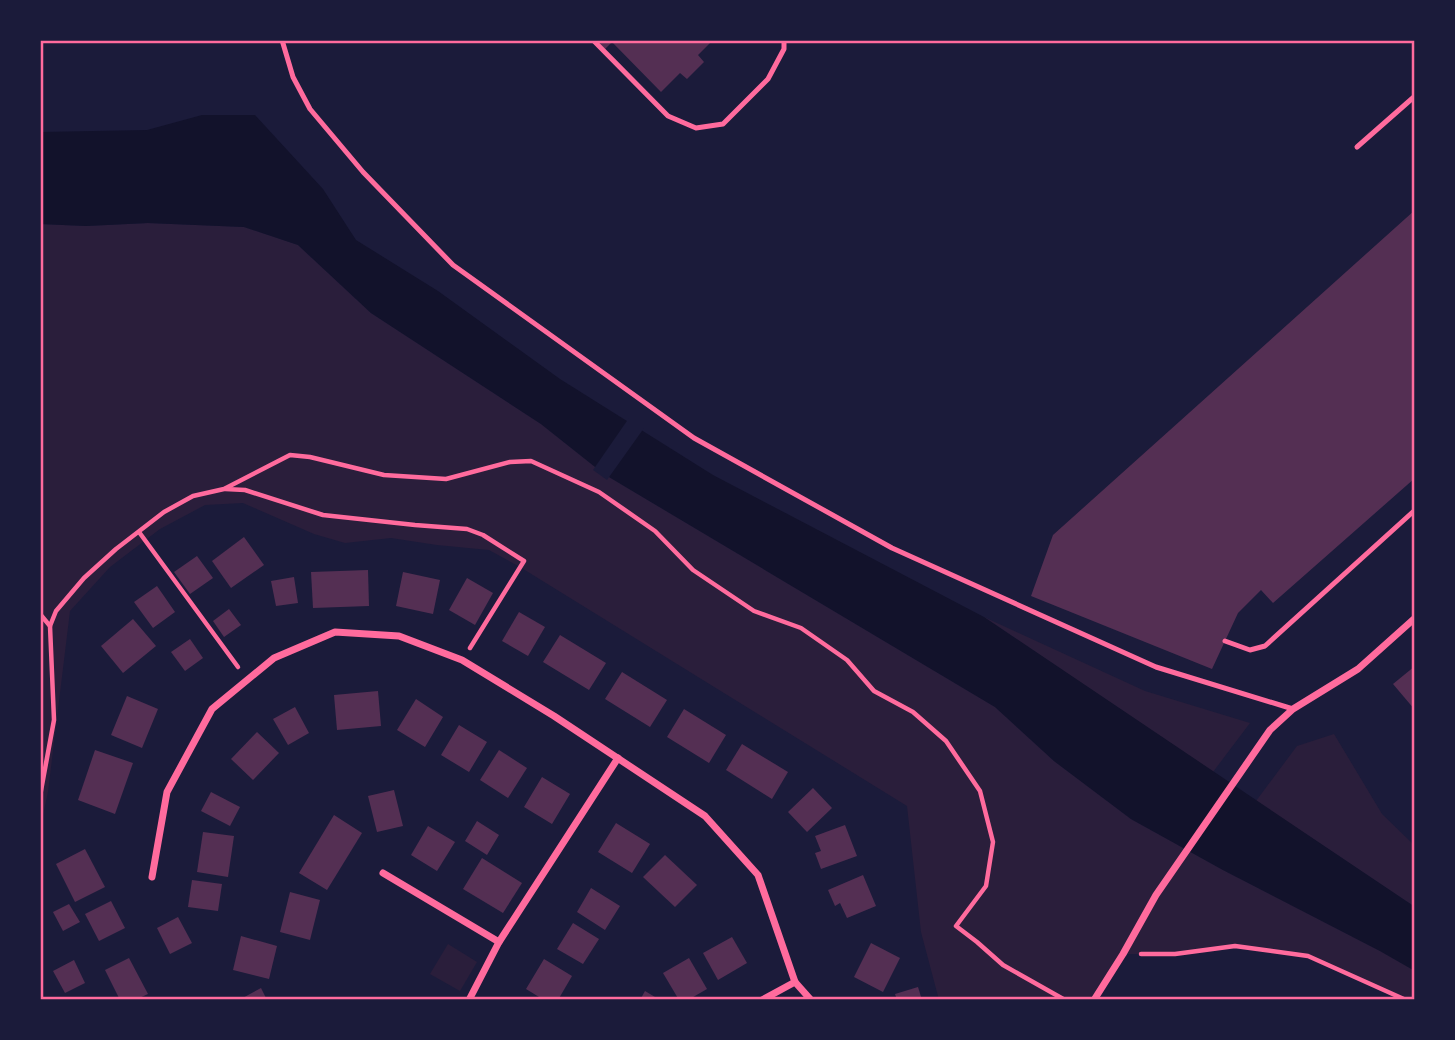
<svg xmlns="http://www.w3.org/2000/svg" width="1455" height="1040" font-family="Manrope,sans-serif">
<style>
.green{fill:#2a1e3b}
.water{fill:#12122b}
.pier{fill:#1b1b3a}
.building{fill:#542f53}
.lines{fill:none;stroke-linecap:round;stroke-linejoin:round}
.path{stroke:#ff6b9d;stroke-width:4.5}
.service{stroke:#ff6b9d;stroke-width:5}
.minor{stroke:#ff6b9d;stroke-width:7}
.neatline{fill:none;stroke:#ff6b9d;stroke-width:2.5}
</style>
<rect width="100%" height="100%" fill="#1b1b3a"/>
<g class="green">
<path d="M148 223 244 227 298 245 371 313 541 424 604 474 995 707 1054 761 1131 819 1223 870 1380 951 1415 971V1000H1406L1308 956 1235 946 1175 954H1123L1094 1000H939L921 932 907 806 520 567 489 550 437 545 391 538 345 543 314 534 243 503 205 505 160 529 110 567 70 611 48 792 40 829V224L86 226Z"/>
<path d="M984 617 1145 691 1250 723 1213 772Z"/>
<path d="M1334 734 1382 814 1415 846V907L1256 801 1297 746Z"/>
<path d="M448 944 477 962 460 991 430 974Z"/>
</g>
<path class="water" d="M202 115H255L323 189 356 240 438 291 560 379 713 475 984 617 1415 907V971L1380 951 1223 870 1131 819 1054 761 995 707 604 474 541 424 371 313 298 245 244 227 148 223 86 226 40 224V132L147 130Z"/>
<path class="pier" d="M629 418 644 428 607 480 593 470Z"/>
<g class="building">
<path d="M597 40H713L698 55 704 62 687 79 680 73 661 92 612 42 605 49Z"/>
<path d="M1415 210V478L1273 603 1261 590 1238 613 1212 669 1031 596 1053 535Z"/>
<path d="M244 537 264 565 231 588 212 561Z"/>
<path d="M197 556 213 578 190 594 174 572Z"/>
<path d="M368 570 369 606 313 608 311 572Z"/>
<path d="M403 572 440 580 433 614 396 606Z"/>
<path d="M294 577 298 603 276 606 271 581Z"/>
<path d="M467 578 493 593 475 625 449 610Z"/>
<path d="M157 586 175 612 153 628 134 602Z"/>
<path d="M229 609 241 625 224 637 213 621Z"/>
<path d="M519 612 545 627 528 656 502 641Z"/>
<path d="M133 619 156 646 123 673 101 646Z"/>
<path d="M560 635 606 663 589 690 543 662Z"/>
<path d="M190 639 203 658 185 671 171 652Z"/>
<path d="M1415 666V710L1393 684Z"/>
<path d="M622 672 667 700 650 727 605 699Z"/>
<path d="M378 691 381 726 337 730 334 695Z"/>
<path d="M127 696 158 709 142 748 111 735Z"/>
<path d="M416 699 443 717 425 747 397 730Z"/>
<path d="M295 707 309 733 288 745 273 719Z"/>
<path d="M684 709 726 735 709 763 667 737Z"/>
<path d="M459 725 487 742 469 772 441 755Z"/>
<path d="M257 732 279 753 253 780 231 759Z"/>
<path d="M742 744 788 772 772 799 726 770Z"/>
<path d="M95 750 133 763 115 814 78 800Z"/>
<path d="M499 750 527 768 508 798 480 780Z"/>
<path d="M542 777 570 794 552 824 524 807Z"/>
<path d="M813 788 832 808 807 832 788 812Z"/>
<path d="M394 790 403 826 377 832 368 796Z"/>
<path d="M211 792 240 807 230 826 201 811Z"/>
<path d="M334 815 362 833 327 890 299 873Z"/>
<path d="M477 821 499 835 487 855 465 841Z"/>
<path d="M616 823 650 844 632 873 598 852Z"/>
<path d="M845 825 857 856 821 869 815 853 821 851 815 836Z"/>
<path d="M428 826 455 842 437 871 411 855Z"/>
<path d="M203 832 234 836 228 877 197 872Z"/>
<path d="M85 849 105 887 75 902 56 864Z"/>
<path d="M665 855 697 885 675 907 643 877Z"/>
<path d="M482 858 522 883 503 913 463 889Z"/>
<path d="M863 875 876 906 847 918 840 903 835 906 828 890Z"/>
<path d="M192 880 222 884 218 911 188 907Z"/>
<path d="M591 888 620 906 605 930 577 912Z"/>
<path d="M290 892 320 900 310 940 280 932Z"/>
<path d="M111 901 125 928 99 941 85 914Z"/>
<path d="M69 904 80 922 63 931 53 912Z"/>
<path d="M178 917 192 943 170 954 157 928Z"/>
<path d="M573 923 599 939 583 964 557 949Z"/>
<path d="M241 936 277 946 269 979 233 970Z"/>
<path d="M732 937 747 963 718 980 703 953Z"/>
<path d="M871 943 900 958 883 992 854 977Z"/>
<path d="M129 958 148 994 135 1000H120L105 970Z"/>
<path d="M689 958 707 989 688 1000H679L663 973Z"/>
<path d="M544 959 572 976 558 1000H544L526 989Z"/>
<path d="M74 960 85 983 65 993 53 971Z"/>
<path d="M918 987 922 1000H897L895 994Z"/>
<path d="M261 988 267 1000H239Z"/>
<path d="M645 991 660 1000H640Z"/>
</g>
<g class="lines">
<g class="path">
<path d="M225 489 245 490 323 515 415 525 467 529 483 535 524 561 470 648"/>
<path d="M139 532 238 667"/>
<path d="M40 614 50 626"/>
<path d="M40 796 54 720 50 626 56 611 84 578 116 549 164 512 193 496 224 489 290 455 310 457 384 475 446 479 510 462 531 461 599 492 655 531 693 570 754 611 801 628 847 660 874 691 913 712 946 741 980 791 993 842 986 886 956 926 977 942 1003 965 1065 1000"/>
<path d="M1141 954H1175L1235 946 1308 956 1406 1000"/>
</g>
<g class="service">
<path d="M282 40 293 77 310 109 363 172 453 265 694 438 892 548 1156 667 1293 709"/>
<path d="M593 40 668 116 696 128 723 124 768 79 784 49V40"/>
<path d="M1357 147 1415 96"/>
<path d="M1225 641 1250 650 1265 646 1415 510"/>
</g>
<g class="minor">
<path d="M383 873 499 942"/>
<path d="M152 877 167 792 212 709 274 658 335 632 399 636 462 660 554 716 705 816 758 875 795 982 811 1000"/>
<path d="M469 1000 499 942 618 758"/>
<path d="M762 1000 795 982"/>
<path d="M1094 1000 1123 954 1156 895 1270 730 1293 709 1358 669 1415 618"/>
</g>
</g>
<rect width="1455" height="1040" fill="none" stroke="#1b1b3a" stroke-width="84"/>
<rect x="42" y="42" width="1371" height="956" class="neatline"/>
</svg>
